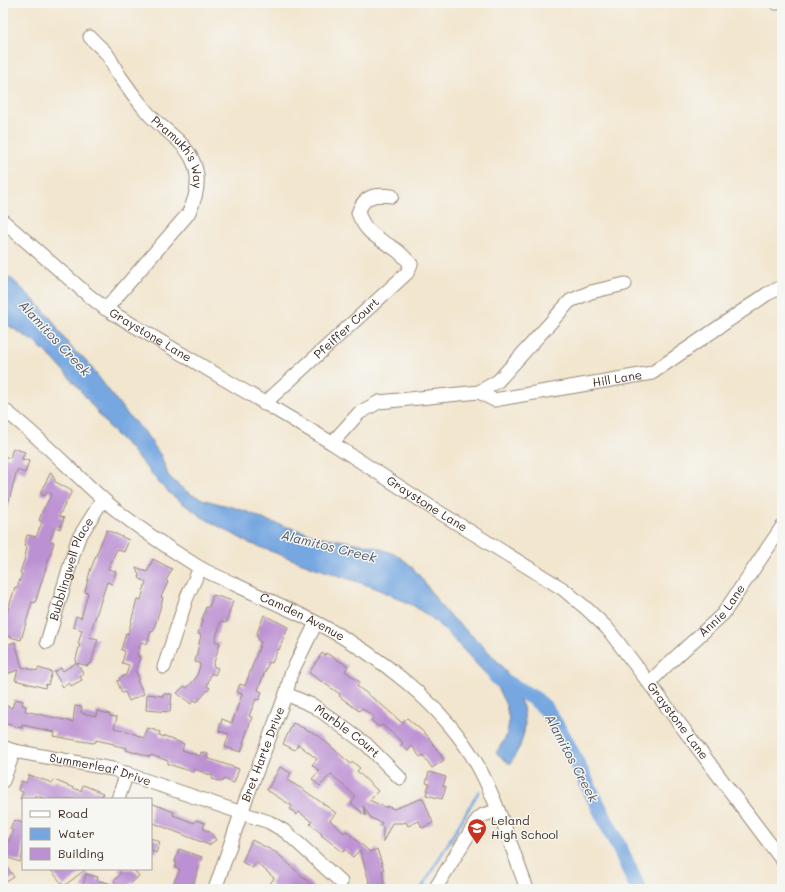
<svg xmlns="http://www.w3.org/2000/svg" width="785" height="892" font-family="Mali,sans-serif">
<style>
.water{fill:#77a7e1;stroke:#596880}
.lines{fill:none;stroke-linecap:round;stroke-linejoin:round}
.stream{stroke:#77a7e1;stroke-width:2.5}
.river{stroke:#77a7e1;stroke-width:16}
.building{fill:#bc91d3}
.minor-casing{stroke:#968876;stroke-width:15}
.minor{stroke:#fff;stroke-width:13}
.labels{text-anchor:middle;stroke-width:3;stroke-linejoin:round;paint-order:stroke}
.street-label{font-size:12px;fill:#3b2a1e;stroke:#f6f6f2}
.poi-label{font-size:12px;fill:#3b2a1e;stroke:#f6f6f2;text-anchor:start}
.water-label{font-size:13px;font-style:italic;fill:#505662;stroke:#f6f6f2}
</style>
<rect width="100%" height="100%" fill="#f6f6f2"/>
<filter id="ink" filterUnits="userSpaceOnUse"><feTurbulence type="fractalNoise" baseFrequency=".025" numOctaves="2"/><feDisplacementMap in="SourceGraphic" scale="8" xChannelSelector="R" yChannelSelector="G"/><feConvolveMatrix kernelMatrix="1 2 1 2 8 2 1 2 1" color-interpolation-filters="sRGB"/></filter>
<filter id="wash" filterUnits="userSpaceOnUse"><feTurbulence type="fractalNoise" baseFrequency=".012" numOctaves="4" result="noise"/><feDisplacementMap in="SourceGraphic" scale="16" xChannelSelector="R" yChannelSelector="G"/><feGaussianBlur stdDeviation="0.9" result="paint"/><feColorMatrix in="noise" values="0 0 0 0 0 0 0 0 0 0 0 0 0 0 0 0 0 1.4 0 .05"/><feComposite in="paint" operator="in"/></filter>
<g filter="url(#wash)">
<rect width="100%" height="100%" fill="#f2e6cf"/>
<path class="water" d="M3 273 14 281 40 306 53 321 60 333 74 351 84 358 127 414 146 434 161 456 168 475 177 484 190 494 205 500 239 509 253 514 265 520 317 536 371 546 384 550 398 556 408 563 419 575 444 610 482 645 501 665 511 680 523 707 525 723 524 732 520 746 510 764 496 753 506 737 508 728 509 720 506 705 496 685 456 642 433 619 414 606 398 598 373 587 313 567 249 543 202 517 169 493 160 484 129 447 113 432 77 386 54 360 36 343 3 322Z"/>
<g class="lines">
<path class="stream" d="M421 889 479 791"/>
<path class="river" d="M496 676 499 679 535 699 546 709 565 740 622 853 638 889"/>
</g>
<g id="blocks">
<g class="building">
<path d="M13 448 25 452 22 459 29 461 25 473 17 470 5 515H3V456L10 458Z"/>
<path d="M51 472 55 480 54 481 72 491 59 516 64 518 60 529 55 527 50 541 54 542 35 603 32 602 21 640 3 635V612L7 613 15 587 17 588 22 574 20 573 25 557 27 547 24 546 27 535 36 537 42 522 39 520 43 510 52 494 48 491 45 496 40 493Z"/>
<path d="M107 530 129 540 124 552 117 549 108 569 116 571 112 584 107 582 89 637 98 639 91 664 89 663 88 666 77 663 84 674 80 677 82 680 71 686 69 683 63 687 54 672 61 668 63 671 76 663 75 662 80 644H78L82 630 73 627 76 616 81 618 88 593 85 592 90 571 101 543Z"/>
<path d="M153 559 172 569 166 581 168 582 161 597 163 598 161 605 153 632 151 631 147 644 141 642 137 656H140L136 672 139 679 137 680 144 694 129 701 125 692 122 693 117 681 120 680 119 678 126 675 129 665 122 663 125 651 121 650 126 633 128 634 137 599 141 600 146 582 140 579 136 567 147 572Z"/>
<path d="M213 595 233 601 226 623 221 621 215 641 220 643 213 666 218 668 215 675 211 673 207 686 210 688 197 702 195 700 191 704 177 693 184 686 187 688 196 678 200 666 199 663 195 662 201 635 198 634 206 607H209Z"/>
<path d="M264 615 288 627 279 650 278 649 272 663 269 662 262 679 258 690 262 692 259 700 256 699 249 716 252 717 243 743H244L241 752 225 747 229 734 219 731 222 719 232 723 242 694 237 692 240 684 245 686 261 642 258 640 259 638 256 636Z"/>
<path d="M15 642 22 667 37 671 38 668 52 672 48 685 46 684 45 688 15 680 18 670 4 675 3 670V646Z"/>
<path d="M322 653 325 655 326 653 348 666 345 671 360 682 357 686 382 705 402 723 407 718 427 735 444 760 432 768 423 755 420 757 412 746 408 751 401 745 403 743 391 732 382 725 379 727 371 720 374 717 362 708 359 711 339 696 340 694 309 673Z"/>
<path d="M147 694 163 696V694H172L170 712 146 710Z"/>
<path d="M15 699 23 701 22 705 26 706 25 711 73 722 75 706 82 707 81 713 96 716 97 711 110 714V716L117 717 114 728 127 731 144 738 148 728 160 732 159 735 184 744 182 750 200 756 201 752 208 754 207 758 239 769 234 783 224 779 222 782 212 779 213 776 194 769 193 772 168 764V761L151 755 150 757 136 752V753L126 750 127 748 114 745V744L96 740V742L93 743 69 739 54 736 55 732 22 725V728L3 723V704L12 708Z"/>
<path d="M293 723 318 735 351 764 353 762 360 768 357 771 378 791 369 800 387 808V806L394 809 423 798 433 823 422 828 419 821 408 826 406 822 403 823H392L383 842V827L380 826 382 823 371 818 363 806 366 816 351 803 356 797 331 774 320 786 312 779 319 771 312 765 317 759 298 744 295 750 283 744Z"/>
<path d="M280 767 291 773 287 780 304 790 336 813 330 820 344 833 346 831 370 852 377 849 384 870 382 871 385 889H367L369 881 360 850 353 857 345 849 343 852 321 835 322 834 310 824 312 822 299 812 297 815 290 809 292 806 267 790Z"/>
<path d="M429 772 446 777 443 786 446 787 442 799 426 795 429 784 426 783Z"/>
<path d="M29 775 53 783 54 780 81 791 83 785 103 793 101 799H45L35 795 34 799H20L23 792 18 790 21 781 26 783Z"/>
<path d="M151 803 174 812 173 815 194 823 196 820 205 823 203 829 210 832 216 840 209 845 151 822Z"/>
<path d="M14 820 23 823V852L20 862 3 856 6 845H7L13 830 10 829Z"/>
<path d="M151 838 160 842 156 853 151 851Z"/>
<path d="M252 840 277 853 316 889H276L270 884 274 878 256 862 253 868 242 862Z"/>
<path d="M179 849 202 857 194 882 190 889H170L180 870 175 868 177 862H175Z"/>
<path d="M3 861 14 877 3 884Z"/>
<path d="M50 869H86L64 886Z"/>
<path d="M118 869H133L139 876 125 889H82L86 874 98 877 97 880 118 886 114 881 121 873Z"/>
</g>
</g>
</g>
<g filter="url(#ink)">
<use href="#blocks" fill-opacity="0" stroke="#968876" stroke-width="1"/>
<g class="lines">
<defs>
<g id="minor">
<path d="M776 3H777"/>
<path id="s1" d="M90 37C95 43 102 48 107 54 112 61 115 69 119 75 128 88 137 100 147 112 161 129 184 140 193 161 201 179 197 197 188 214L106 309"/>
<path id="s2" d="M3 221 88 295 106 309 332 443 434 509 563 589 587 609 607 628 649 683 782 860"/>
<path id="s3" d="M479 392 494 400 652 373 767 294 782 287"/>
<path id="s4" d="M264 404 407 273 411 264C406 259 401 253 395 249 377 237 367 235 358 213 364 195 375 194 392 196"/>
<path id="s5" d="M3 409C39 436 70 470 104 500 133 525 165 546 197 566 208 573 222 578 234 584 261 597 290 609 317 623 379 655 444 705 478 766 498 803 512 849 527 889"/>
<path d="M332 443 359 413 379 402 479 392 498 381 570 301 591 292 625 284"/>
<path id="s6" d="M47 642 78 539 103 499"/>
<path d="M164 667 187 597 200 568"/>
<path id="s7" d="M649 683 666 666 723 614 782 527"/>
<path id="s8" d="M286 694 314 706 366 744 400 778"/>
<path id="s9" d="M3 747 14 751 112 769 269 822 286 832 341 882"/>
<path d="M3 781 14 751"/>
<path d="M118 799 127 773"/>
<path id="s10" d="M215 889 245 802 286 694 291 674 316 623"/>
<path d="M435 889 478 819 483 815 497 811"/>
</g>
</defs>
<use href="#minor" class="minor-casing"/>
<use href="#minor" class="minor"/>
</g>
</g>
<defs>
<symbol id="school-pin" viewBox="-11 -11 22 30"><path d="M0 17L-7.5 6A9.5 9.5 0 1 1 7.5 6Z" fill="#c8321e" stroke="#f6f6f2"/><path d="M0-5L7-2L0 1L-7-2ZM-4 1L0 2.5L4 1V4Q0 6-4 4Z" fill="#fff"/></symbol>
</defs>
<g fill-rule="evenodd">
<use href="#school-pin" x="466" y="817" width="22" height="30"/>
</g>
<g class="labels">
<g class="street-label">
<text dy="4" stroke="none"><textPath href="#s1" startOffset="147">Pramukh's Way</textPath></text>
<text dy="4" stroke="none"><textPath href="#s4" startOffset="112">Pfeiffer Court</textPath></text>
<text dy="4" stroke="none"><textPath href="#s2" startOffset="187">Graystone Lane</textPath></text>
<text dy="4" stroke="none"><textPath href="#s3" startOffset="142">Hill Lane</textPath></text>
<text dy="4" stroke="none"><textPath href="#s2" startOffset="511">Graystone Lane</textPath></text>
<text dy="4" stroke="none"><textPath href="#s6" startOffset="77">Bubblingwell Place</textPath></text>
<text dy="4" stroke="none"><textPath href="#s7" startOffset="103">Annie Lane</textPath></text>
<text dy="4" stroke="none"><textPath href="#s5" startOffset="367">Camden Avenue</textPath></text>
<text dy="4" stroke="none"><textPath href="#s2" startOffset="847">Graystone Lane</textPath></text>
<text dy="4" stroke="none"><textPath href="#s8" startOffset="72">Marble Court</textPath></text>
<text dy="4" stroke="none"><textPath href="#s10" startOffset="143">Bret Harte Drive</textPath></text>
<text dy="4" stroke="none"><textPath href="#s9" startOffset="100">Summerleaf Drive</textPath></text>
</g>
<g class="poi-label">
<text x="491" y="825">Leland<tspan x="491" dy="14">High School</tspan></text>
</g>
<g class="water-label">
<text transform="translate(55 338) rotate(47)" y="5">Alamitos Creek</text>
<text transform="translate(329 546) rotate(14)" y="5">Alamitos Creek</text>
<text transform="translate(572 758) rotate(62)" y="5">Alamitos Creek</text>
</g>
</g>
<rect width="785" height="892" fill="none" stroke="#f6f6f2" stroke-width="16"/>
<rect x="22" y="798" width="130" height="72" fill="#f6f6f2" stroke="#aba49d"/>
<rect x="30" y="811" width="20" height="6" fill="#ffffff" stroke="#aba49d"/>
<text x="58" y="818" font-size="12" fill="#3b2a1e">Road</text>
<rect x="30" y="828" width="20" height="12" fill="#77a7e1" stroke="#aba49d"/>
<text x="58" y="838" font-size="12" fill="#3b2a1e">Water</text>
<rect x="30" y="848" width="20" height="12" fill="#bc91d3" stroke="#aba49d"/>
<text x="58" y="858" font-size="12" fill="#3b2a1e">Building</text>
</svg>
